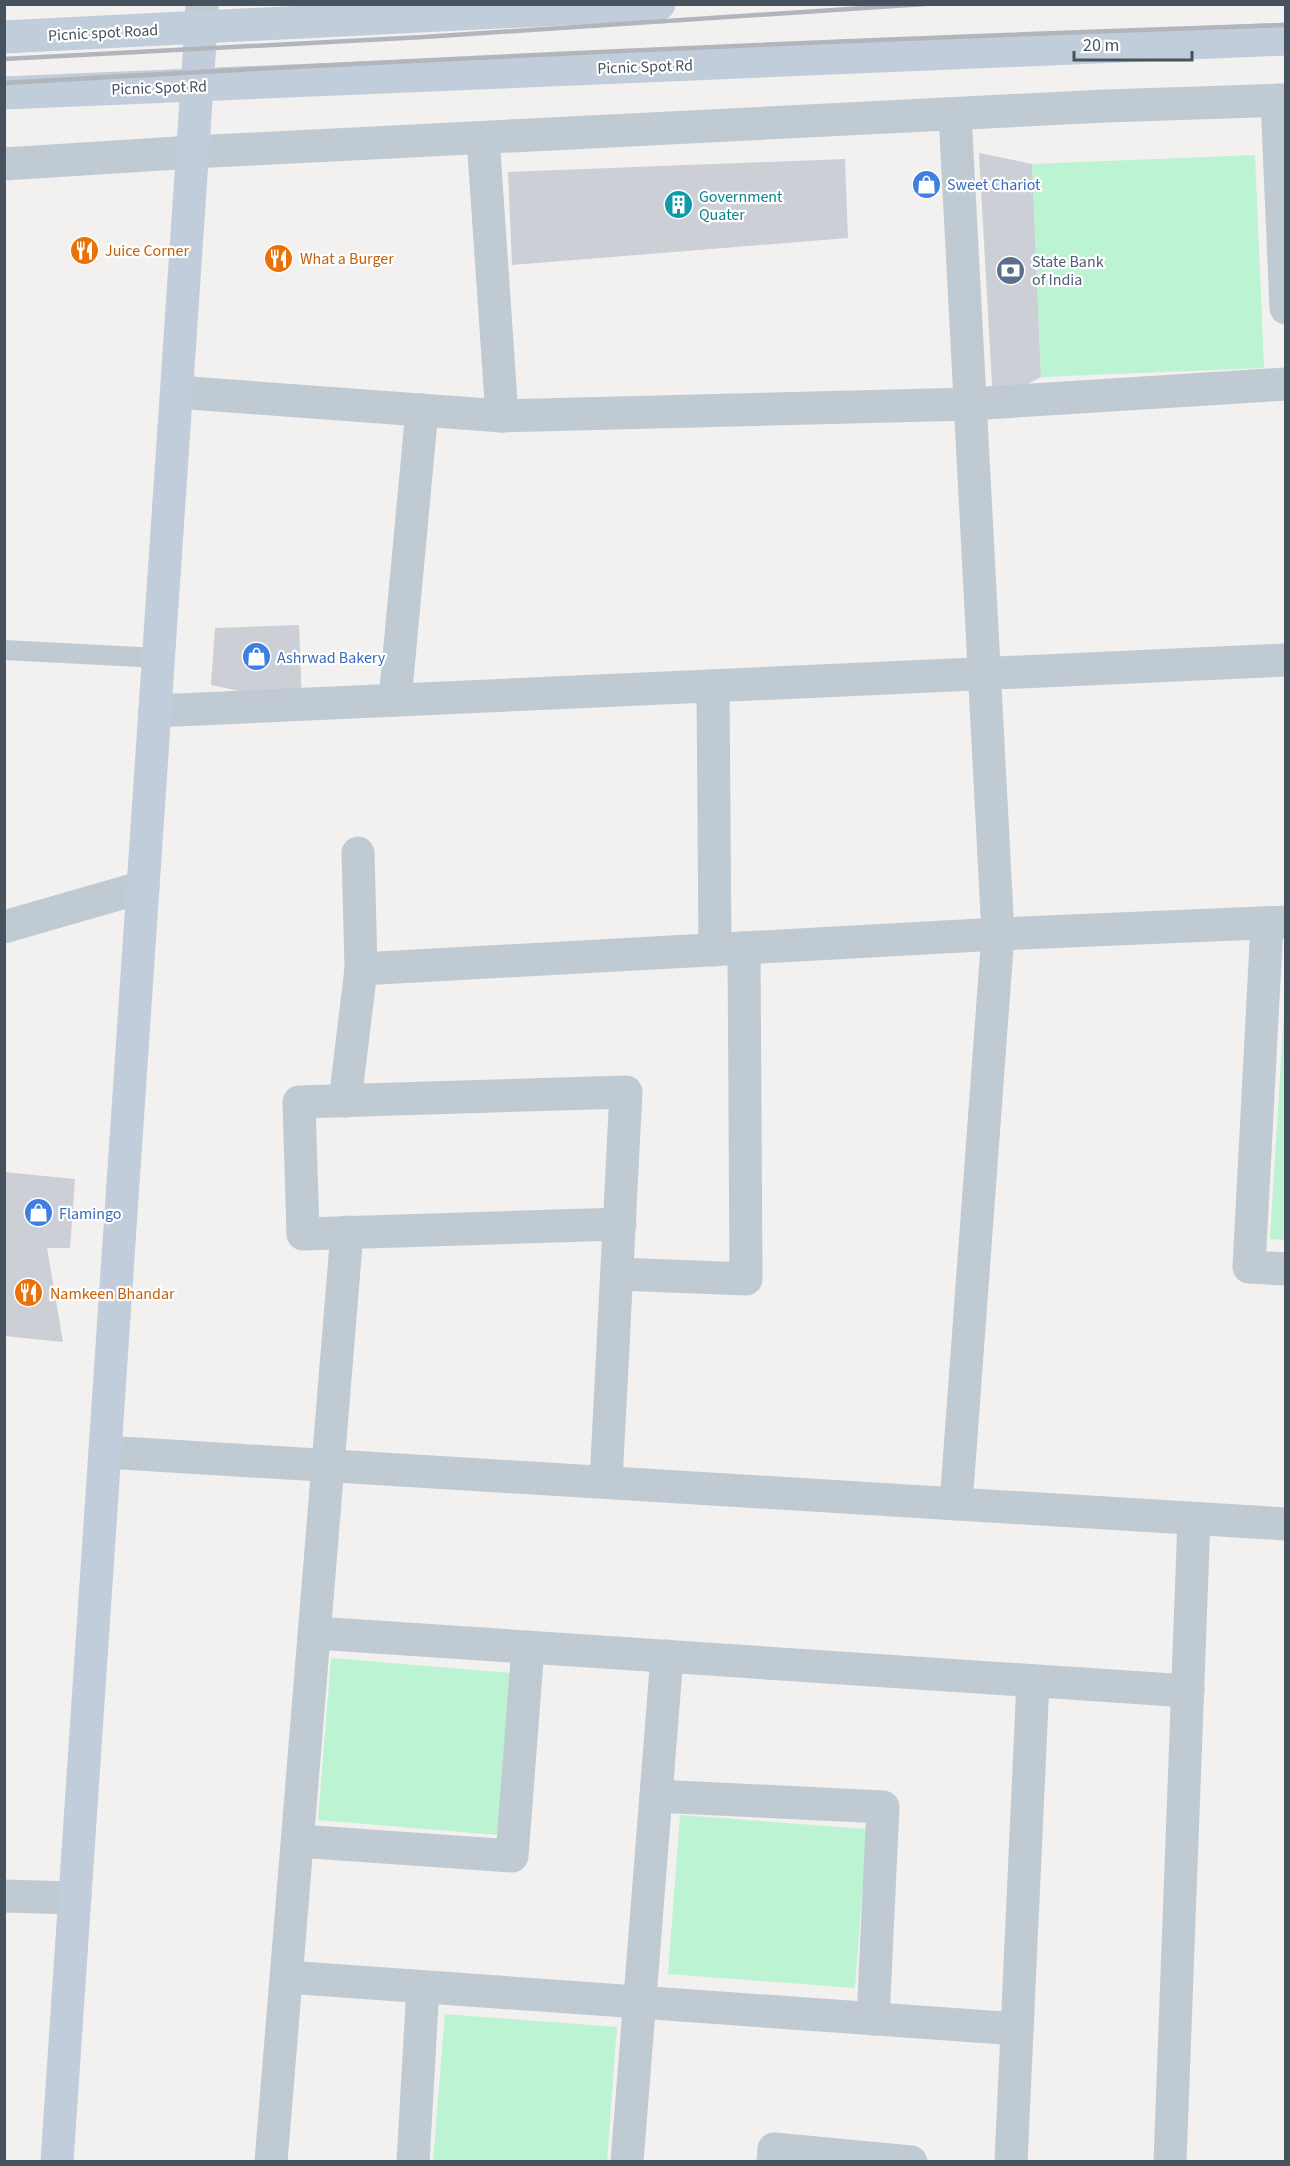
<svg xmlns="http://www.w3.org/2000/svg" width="1290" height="2166" font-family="'Source Sans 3',sans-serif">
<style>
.green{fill:#bcf3d2}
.building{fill:#cccfd5}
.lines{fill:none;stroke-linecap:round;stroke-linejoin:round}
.lane{stroke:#c0cad3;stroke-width:20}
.street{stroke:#c0cad3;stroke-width:33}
.secondary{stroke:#c1cdda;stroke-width:33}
.rail{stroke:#b2b5bb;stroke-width:4.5}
.labels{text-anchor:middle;stroke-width:4.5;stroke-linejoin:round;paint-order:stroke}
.street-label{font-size:16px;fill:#46535f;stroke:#fff}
.shop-label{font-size:16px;fill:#366cbe;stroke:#fff;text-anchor:start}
.culture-label{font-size:16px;fill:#0d838f;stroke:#fff;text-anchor:start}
.food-label{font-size:16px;fill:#c56008;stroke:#fff;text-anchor:start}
.service-label{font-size:16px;fill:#4e5e75;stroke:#fff;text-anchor:start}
</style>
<rect width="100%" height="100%" fill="#f3f0f0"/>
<g class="green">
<path d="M1255 155 1264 368 1041 377 1032 164Z"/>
<path d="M1285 994 1286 1240H1285L1270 1239Z"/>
<path d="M331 1658 511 1673 498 1835 318 1820Z"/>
<path d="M680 1815 867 1829 855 1988 668 1974Z"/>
<path d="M445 2014 617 2027 607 2161H433Z"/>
</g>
<g class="building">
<path d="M979 153 1032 164 1041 377 993 402Z"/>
<path d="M845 159 848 238 512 265 508 172Z"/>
<path d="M299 625 302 704 211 685 215 628Z"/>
<path d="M4 1172 75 1179 70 1248H47L63 1342 4 1336Z"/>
</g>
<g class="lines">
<path class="lane" d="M4 650 159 658"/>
<g class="street">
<path d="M201 27 202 4"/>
<path d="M1277 100 1286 308"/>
<path d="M955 114 998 934 956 1504"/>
<path d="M483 138 502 416"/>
<path d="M4 164 193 152 1105 106 1286 100"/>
<path d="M177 392 502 416 970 404 1286 384"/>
<path d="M713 686 715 950"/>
<path d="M395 700 422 410"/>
<path d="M155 711 1286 660"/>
<path d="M1267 923 1249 1267 1286 1269"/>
<path d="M4 927 143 887"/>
<path d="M361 969 998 934 1286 922"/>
<path d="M345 1101 361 969 358 853"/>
<path d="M618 1274 746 1279 744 948"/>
<path d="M105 1452 1286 1524"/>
<path d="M606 1482 626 1092 299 1102 303 1234 620 1224"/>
<path d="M316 1633 1188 1691"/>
<path d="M656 1796 883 1807 873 2019"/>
<path d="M299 1841 512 1856 528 1647"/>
<path d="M4 1896 75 1898"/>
<path d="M287 1977 1017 2029"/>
<path d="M271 2162 347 1232"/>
<path d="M413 2162 423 1987"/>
<path d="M627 2162 667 1656"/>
<path d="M773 2162 774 2149 911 2162"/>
<path d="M1011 2162 1033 1681"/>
<path d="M1170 2162 1194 1519"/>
</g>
<g class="secondary">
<path d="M4 37 659 4"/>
<path d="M4 93 1286 39"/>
<path d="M57 2162 201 27"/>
</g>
<g class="rail">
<path d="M4 59 424 37 925 4"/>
<path d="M4 83C431 58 858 39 1286 25"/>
</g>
</g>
<defs>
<symbol id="shop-disc" viewBox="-11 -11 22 22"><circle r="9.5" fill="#3f7fe0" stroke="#fff"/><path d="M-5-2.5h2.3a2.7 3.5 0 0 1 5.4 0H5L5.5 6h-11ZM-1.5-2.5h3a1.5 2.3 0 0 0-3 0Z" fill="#fff"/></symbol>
<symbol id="building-disc" viewBox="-11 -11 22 22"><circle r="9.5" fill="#0f9aa8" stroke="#fff"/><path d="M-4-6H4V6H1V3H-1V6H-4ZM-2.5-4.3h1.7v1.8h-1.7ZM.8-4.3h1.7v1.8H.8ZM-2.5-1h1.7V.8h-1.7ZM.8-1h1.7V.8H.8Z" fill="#fff"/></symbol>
<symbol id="restaurant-disc" viewBox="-11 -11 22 22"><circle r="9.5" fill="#e8710a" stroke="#fff"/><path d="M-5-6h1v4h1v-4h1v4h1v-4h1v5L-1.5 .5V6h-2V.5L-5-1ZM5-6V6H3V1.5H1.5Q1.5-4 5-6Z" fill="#fff"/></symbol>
<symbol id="bank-disc" viewBox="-11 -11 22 22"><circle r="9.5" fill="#5c6f8a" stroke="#fff"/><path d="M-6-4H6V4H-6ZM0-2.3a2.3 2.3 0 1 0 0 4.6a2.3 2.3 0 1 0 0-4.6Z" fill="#fff"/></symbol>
</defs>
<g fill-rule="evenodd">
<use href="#shop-disc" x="910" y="168" width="33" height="33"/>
<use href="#building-disc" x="662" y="188" width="33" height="33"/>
<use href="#restaurant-disc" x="68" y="234" width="33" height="33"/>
<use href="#restaurant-disc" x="262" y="242" width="33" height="33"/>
<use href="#bank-disc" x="994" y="254" width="33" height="33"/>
<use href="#shop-disc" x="240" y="640" width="33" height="33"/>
<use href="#shop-disc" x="22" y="1196" width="33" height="33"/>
<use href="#restaurant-disc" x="12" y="1276" width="33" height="33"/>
</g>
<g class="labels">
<g class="street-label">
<text transform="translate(103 32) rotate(-3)" y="6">Picnic spot Road</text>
<text transform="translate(645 66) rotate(-2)" y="6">Picnic Spot Rd</text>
<text transform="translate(159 87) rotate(-2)" y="6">Picnic Spot Rd</text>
</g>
<g class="shop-label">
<text x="947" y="190">Sweet Chariot</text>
<text x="277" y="663">Ashrwad Bakery</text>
<text x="59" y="1219">Flamingo</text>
</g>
<g class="culture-label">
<text x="699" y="202">Government<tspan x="699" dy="18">Quater</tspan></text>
</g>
<g class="food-label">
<text x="105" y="256">Juice Corner</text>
<text x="300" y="264">What a Burger</text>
<text x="50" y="1299">Namkeen Bhandar</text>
</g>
<g class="service-label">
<text x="1032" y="267">State Bank<tspan x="1032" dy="18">of India</tspan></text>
</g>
</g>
<rect width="1290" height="2166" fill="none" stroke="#46535f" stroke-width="12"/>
<path d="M1074 51v9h118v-9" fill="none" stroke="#46535f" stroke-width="3"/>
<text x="1083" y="51" font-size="18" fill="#46535f" stroke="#ffffff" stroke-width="4.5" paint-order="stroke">20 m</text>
</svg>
